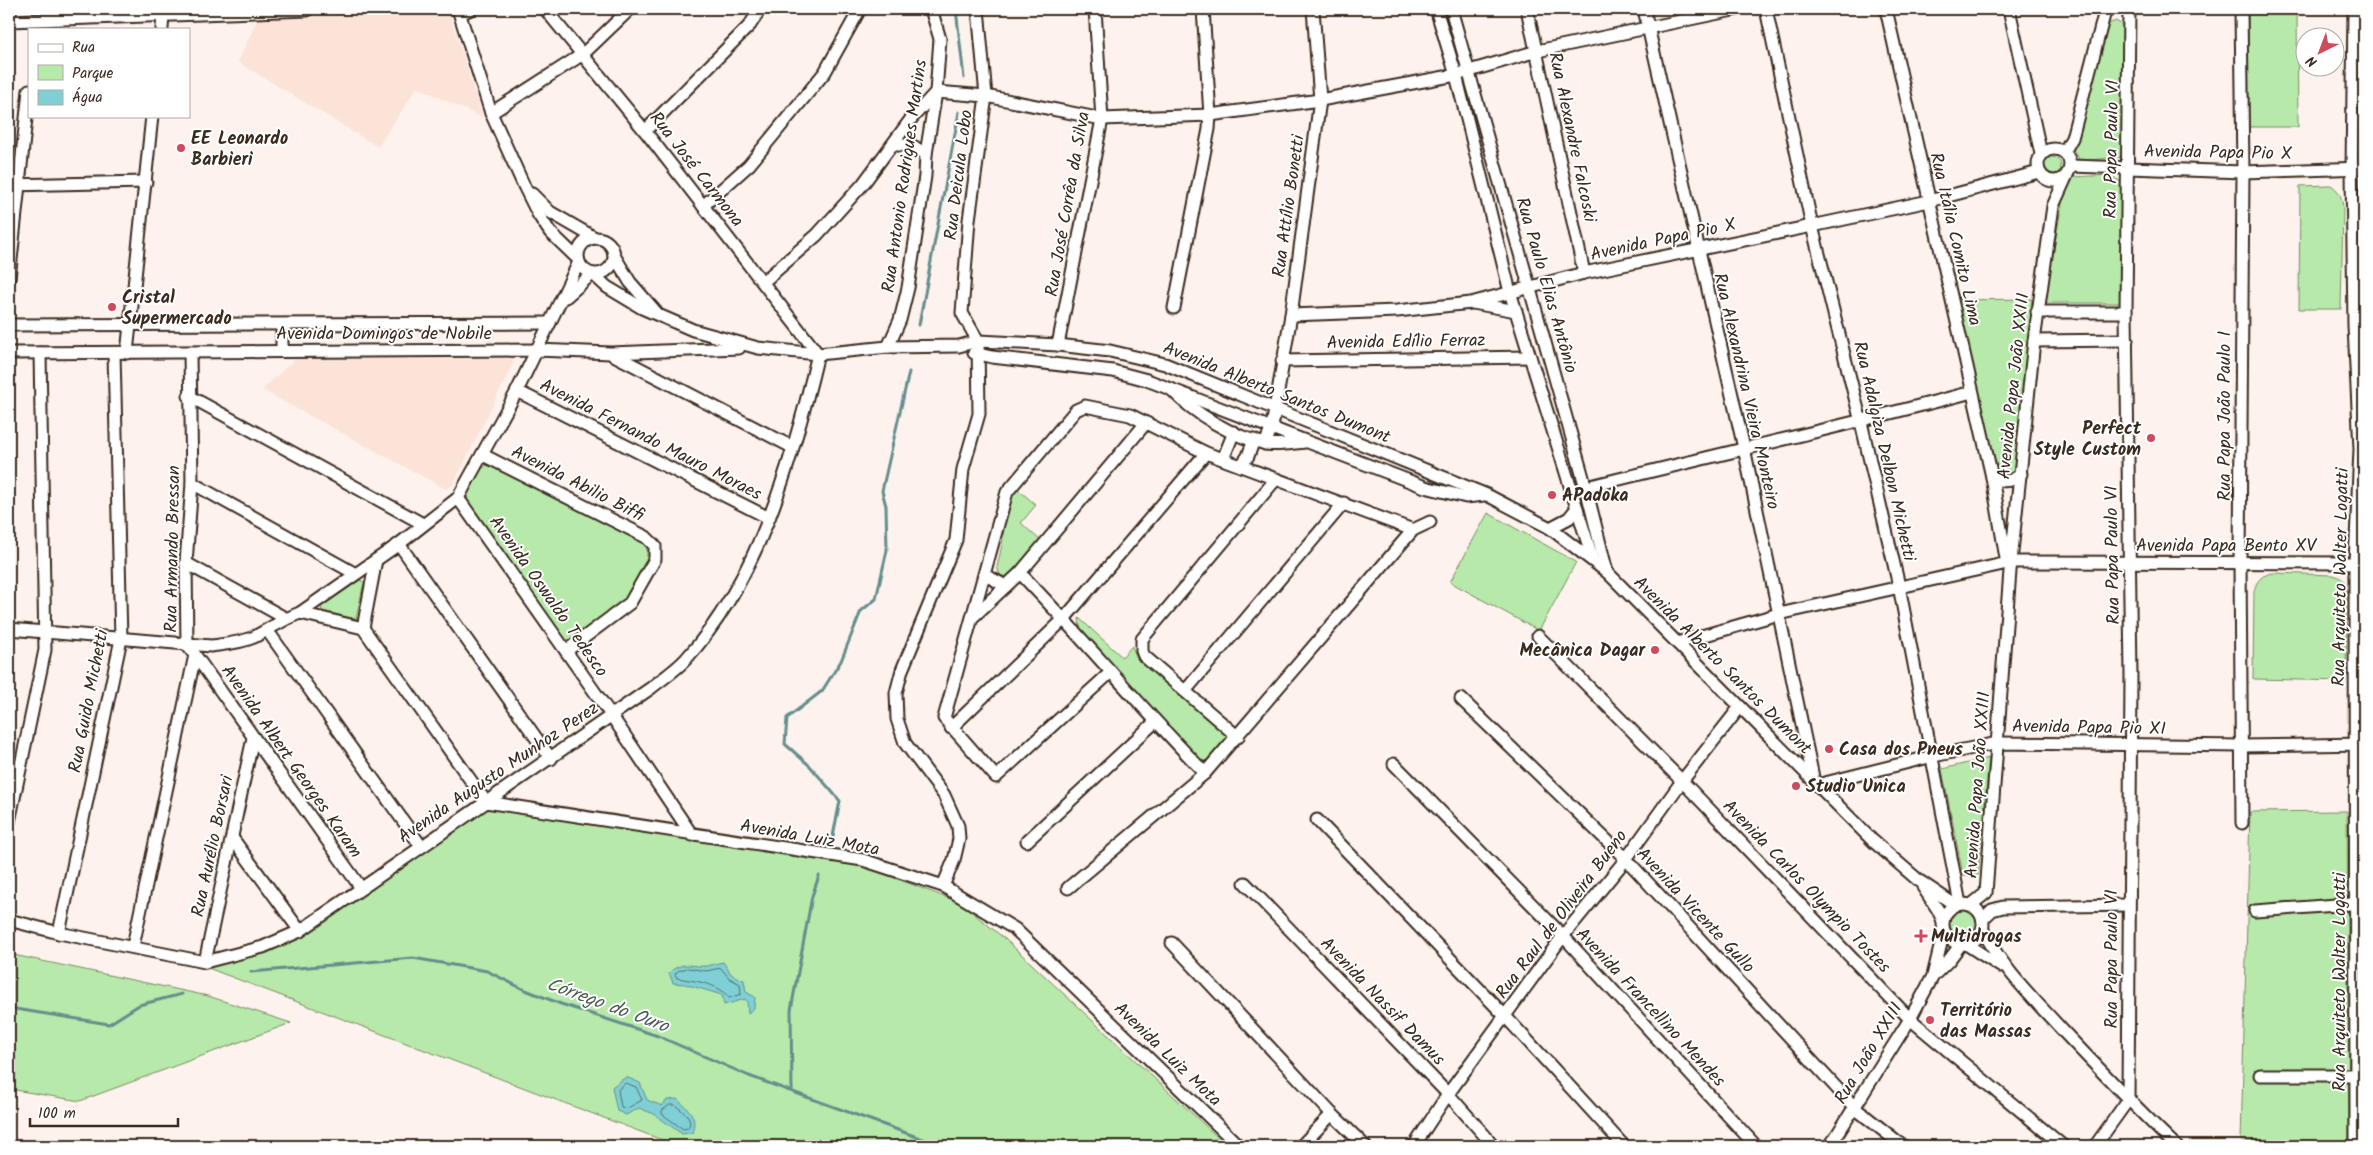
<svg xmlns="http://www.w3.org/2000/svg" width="2373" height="1155" font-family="Kalam,sans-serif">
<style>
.built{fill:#fbe3d8}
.green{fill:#b7e9aa;stroke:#798a64}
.water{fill:#7fd0d6;stroke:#648e8c}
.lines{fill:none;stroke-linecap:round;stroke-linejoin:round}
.shore{stroke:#566c68;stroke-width:1}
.stream{stroke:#648e8c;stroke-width:3}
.minor-casing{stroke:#3b2a1e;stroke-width:15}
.minor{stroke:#fff;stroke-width:11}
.poi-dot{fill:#d1495b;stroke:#fff;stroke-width:2}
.labels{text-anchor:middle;stroke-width:4;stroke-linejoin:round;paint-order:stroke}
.street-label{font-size:18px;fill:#3b2a1e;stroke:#fff}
.poi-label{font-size:18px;font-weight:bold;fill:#3b2a1e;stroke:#fff;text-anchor:start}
.water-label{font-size:19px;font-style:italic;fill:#4f5c55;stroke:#fff}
</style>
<rect width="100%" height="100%" fill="#fdf2ed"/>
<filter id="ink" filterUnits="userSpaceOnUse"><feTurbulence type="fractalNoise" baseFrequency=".02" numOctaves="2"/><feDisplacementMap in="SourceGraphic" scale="10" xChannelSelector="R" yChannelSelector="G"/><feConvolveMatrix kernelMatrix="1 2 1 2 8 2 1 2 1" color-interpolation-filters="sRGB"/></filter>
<g filter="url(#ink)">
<g class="built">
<path d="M450 15 483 118 417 87 378 147 238 62 259 16Z"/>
<path d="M298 356H511L514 358V362L453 485 446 489 262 390Z"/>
</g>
<g class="green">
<path d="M2248 9H2297L2298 127H2249Z"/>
<path d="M2116 21 2125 27 2123 157 2080 161 2073 149 2079 133 2103 26Z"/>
<circle cx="2052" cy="166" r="9"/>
<path d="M2111 175 2122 183 2120 303H2044L2065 187 2072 177Z"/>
<path d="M2331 185C2341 192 2342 198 2343 209L2341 309H2299L2300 186Z"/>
<path d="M2032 299 2015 469C2010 476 2005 476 1997 473L1954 300Z"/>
<path d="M490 464 639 539 647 547V558L629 594 623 603 572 640H565L561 637 468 502C465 489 478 468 490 464Z"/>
<path d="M1013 485 1036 505 1021 523 1042 542 1008 578 1000 575 997 567 1002 545 1008 493Z"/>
<path d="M1488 513 1576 562 1539 631 1450 582Z"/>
<path d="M2273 573 2333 575C2341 577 2345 580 2347 589L2346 681 2253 679 2254 591C2257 580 2261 575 2273 573Z"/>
<path d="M360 580 364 582 356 619 322 611 321 607Z"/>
<path d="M1079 618 1122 657 1132 646 1137 659 1227 736 1228 738 1210 762 1199 760 1080 629Z"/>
<path d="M1989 758 1978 875H1963L1942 769Z"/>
<path d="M486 804 691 840 863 866 961 903 1005 939 1227 1146H678L192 962 218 963 304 936 362 888Z"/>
<path d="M2347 811 2349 1146H2296L2295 1142 2241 1141 2250 812Z"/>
<circle cx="1963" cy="925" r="15"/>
<path d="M9 954 208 996 291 1023 80 1101 9 1089Z"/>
</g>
<g class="water">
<path d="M723 962 732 975 744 980 746 992 755 997 754 1008 748 1013 747 1002 745 999 724 1005 722 995 685 984 673 983 669 973C682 960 691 967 707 966 712 965 717 963 723 962Z"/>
<path d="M626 1077 640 1083 647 1100 662 1106 667 1100 677 1099C689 1110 698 1116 692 1133L682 1134 654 1114 639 1108 626 1115 617 1111 612 1087Z"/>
</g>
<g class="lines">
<g class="shore">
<path d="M688 968 706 971 721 968 729 978 740 984 741 994 729 998C719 983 694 981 677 978L675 974 678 971Z"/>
<path d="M626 1083 636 1087 642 1100 626 1109 621 1107 618 1090Z"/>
<path d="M670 1105H675L688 1116 690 1123 688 1128 683 1129 662 1114V1111Z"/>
</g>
<g class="stream">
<path d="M956 9 964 78"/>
<path d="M919 325 959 112"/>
<path d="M832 841 840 801 810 766 785 744 787 718 822 691 841 661 861 611 876 599 887 550 886 506 882 491 909 372"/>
<path d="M251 972 413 958 487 971 523 989 561 1004 658 1036 749 1076 942 1146"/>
<path d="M9 1008 109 1024 139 1005 182 994"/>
<path d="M792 1091 791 1010 812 896 819 876"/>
</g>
<defs>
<g id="minor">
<path d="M161 9 163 15 162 29"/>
<path d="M458 9 491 113 524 186 538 214 550 232 578 259"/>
<path d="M1436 9 1456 75 1510 292 1593 560"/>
<path d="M1451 9 1586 488 1607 572"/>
<path d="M1527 9 1584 273"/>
<path d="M1644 9 1744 448 1814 782"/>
<path d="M1766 9 1812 226 1861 422 1899 586 1960 904"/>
<path d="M1886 9 1992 477 2007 564"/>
<path d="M2009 9 2041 154"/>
<path d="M2241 9 2243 172 2240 561 2242 823"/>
<path d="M2354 9 2352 169 2354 326 2360 449 2355 563 2356 1146"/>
<path d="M460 14 471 9"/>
<path d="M9 21 307 10V9"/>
<path d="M491 113 583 54 630 9"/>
<path d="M645 131 750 25 760 9"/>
<path d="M894 145H911L926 154"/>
<circle cx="2054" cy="165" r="16"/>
<path d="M2064 152 2072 138 2104 15 2108 9"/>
<path d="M2071 166 2243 172 2364 168"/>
<path d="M9 185 146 182"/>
<path d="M532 194 550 212 595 238"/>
<path d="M703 206 749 165 825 72 860 9"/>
<circle cx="596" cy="256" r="18"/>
<path d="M615 257 630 282 656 312"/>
<path d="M594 275 607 287 642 308 693 330 758 348 818 354 888 347 959 346 978 341 1058 345 1110 351 1165 364 1487 495 1550 528 1607 572 1873 841 1918 880 1955 905"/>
<path d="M9 279 29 90"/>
<path d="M763 282 817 235 863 184 911 119 936 92 986 96 1102 119 1210 115 1320 100 1456 75 1537 51 1738 9"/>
<path d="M566 297 592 274"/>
<path d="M1473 303 1516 311"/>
<path d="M1174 308 1209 129 1210 115 1203 9"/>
<path d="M2037 312H2126"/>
<path d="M1291 315 1397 311 1471 303 1584 273 1812 226 1929 201 2039 172"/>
<path d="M9 325 550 323"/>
<path d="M282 325V351"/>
<path d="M2034 341 2127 340"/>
<path d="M1058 345 1102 119 1095 9"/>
<path d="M888 347 900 320 908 288 925 176 926 154 936 92 940 39 931 9"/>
<path d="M9 353 537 350 611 353 739 348"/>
<path d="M127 353 152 116"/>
<path d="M974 353 992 357 1113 371 1147 380 1425 487 1466 497 1484 495"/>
<path d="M612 354 792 447"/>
<path d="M1282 361 1530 357"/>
<path d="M1171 389C1193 413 1234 438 1267 444 1279 446 1293 443 1305 442"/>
<path d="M517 391 769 518"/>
<path d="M189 396 423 524"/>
<path d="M1265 444 1272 427 1291 315 1320 100 1313 9"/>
<path d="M483 455 646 537 655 546V559L630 603 566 651"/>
<path d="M1223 459 1234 432"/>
<path d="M1241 466 1248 456 1254 440"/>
<path d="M1992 477C2003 483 2012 482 2021 474"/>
<path d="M192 483 354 573"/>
<path d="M1579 489C1710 456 1842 427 1972 392"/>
<path d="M458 498 611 715 692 835"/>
<path d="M1550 528 1569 518 1577 508"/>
<path d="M399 544 551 759"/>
<path d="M186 563 285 618"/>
<path d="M1020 573C1083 638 1141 708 1205 773"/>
<path d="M985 575 1006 586"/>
<path d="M300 613 363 628 486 802 863 860 943 886 1015 929 1239 1146"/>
<path d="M974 616 1020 573 1146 423"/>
<path d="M363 628 376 560"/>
<path d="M9 629 211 646C226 644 241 643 254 637 270 629 283 619 300 613L399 544 458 498 517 391 579 262"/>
<path d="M267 630 421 846"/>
<path d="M1538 636 1682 781 1910 1019 2063 1146"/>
<path d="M1677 643 1779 614 2012 562 2364 563"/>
<path d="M195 655 361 888"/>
<path d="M1111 672 996 777 944 718 1007 492 1076 410 1085 406 1130 415 1206 453 1413 530"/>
<path d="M1186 690 1344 503"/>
<path d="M1461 699 1626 859 1856 1109 1903 1146"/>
<path d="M951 728 1064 619 1206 453"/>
<path d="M1238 737 1144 656 1142 651V639L1276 479"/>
<path d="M1394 764 1563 936 1756 1146"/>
<path d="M1817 785 1933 756 1998 743 2242 746 2364 744"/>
<path d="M1317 820 1505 1016 1624 1146"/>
<path d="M9 822 45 650 40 353"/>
<path d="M233 839 300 931"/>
<path d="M1027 841 1155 722"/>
<path d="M1245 883 1448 1094 1494 1146"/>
<path d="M943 886 954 860 959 839 958 826 944 795 905 743 897 719 896 693 902 670 956 540 963 469 979 414 978 341 962 313 969 220 986 96 978 9"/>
<path d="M1923 887 1938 910 1943 921"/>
<path d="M1068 888 1205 773 1413 530 1430 522"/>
<circle cx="1963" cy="924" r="20"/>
<path d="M1971 905 1986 893 2010 571 2034 341 2053 206 2067 175"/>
<path d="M2255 911 2363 903"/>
<path d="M1983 919 1992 910 2003 907 2128 905"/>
<path d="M9 920 59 933 205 962 263 947 300 931 651 688C662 679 676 670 686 659 759 579 793 458 818 354L645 131 545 9"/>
<path d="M1983 930C2002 969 2034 999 2063 1031 2100 1070 2137 1109 2176 1146"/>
<path d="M59 933 121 639 114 353"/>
<path d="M1172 943 1332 1114 1365 1146"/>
<path d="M1966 944 2000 966"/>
<path d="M133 946 195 655 187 645 186 563 192 483 190 353"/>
<path d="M205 962 253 738"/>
<path d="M1934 975 1949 960 1961 944"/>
<path d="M2260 1075H2364"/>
<path d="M1301 1146 1332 1114"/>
<path d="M1414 1146 1448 1094 1563 936 1626 859 1682 781 1740 707"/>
<path d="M1830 1146 1910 1019 1933 976 1944 931"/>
<path d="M2095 1146 2128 1100 2131 676 2126 312 2129 9"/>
</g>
</defs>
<use href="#minor" class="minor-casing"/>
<use href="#minor" class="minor"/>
</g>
</g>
<g class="poi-dot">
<circle cx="181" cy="148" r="5"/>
<circle cx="112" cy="307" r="5"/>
<circle cx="2151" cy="438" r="5"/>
<circle cx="1552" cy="495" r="5"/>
<circle cx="1655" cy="650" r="5"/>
<circle cx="1829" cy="749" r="5"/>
<circle cx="1796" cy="786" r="5"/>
<path d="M1918.5 928.5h5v5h5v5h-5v5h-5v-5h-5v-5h5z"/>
<circle cx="1930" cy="1020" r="5"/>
</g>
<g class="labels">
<g class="street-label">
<text transform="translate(1573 137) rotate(78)" y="6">Rua Alexandre Falcoski</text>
<text transform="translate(2111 149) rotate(-89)" y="6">Rua Papa Paulo VI</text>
<text transform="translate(2218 152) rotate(1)" y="6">Avenida Papa Pio X</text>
<text transform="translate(697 169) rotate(52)" y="6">Rua José Carmona</text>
<text transform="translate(958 175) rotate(-83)" y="6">Rua Deicula Lobo</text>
<text transform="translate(904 176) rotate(-82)" y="6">Rua Antonio Rodrigues Martins</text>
<text transform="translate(1067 204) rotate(-80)" y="6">Rua José Corrêa da Silva</text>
<text transform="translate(1288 206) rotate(-82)" y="6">Rua Attílio Bonetti</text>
<text transform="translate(1663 239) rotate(-12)" y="6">Avenida Papa Pio X</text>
<text transform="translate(1956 239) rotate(77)" y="6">Rua Itália Comito Lima</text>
<text transform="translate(1547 285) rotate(74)" y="6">Rua Paulo Elias Antônio</text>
<text x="384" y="339">Avenida Domingos de Nobile</text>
<text transform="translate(1406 341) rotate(-1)" y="6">Avenida Edílio Ferraz</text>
<text transform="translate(2013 386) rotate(-84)" y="6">Avenida Papa João XXIII</text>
<text transform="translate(1747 391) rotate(77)" y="6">Rua Alexandrina Vieira Monteiro</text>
<text transform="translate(1277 392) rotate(22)" y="6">Avenida Alberto Santos Dumont</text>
<text transform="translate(2224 416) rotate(-90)" y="6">Rua Papa João Paulo I</text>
<text transform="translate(651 439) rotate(27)" y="6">Avenida Fernando Mauro Moraes</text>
<text transform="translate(1885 451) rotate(77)" y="6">Rua Adalgiza Delbon Michetti</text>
<text transform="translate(578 483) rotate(27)" y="6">Avenida Abilio Biffi</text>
<text x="2226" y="551">Avenida Papa Bento XV</text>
<text transform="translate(172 549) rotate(-89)" y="6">Rua Armando Bressan</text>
<text transform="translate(2112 555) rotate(-91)" y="6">Rua Papa Paulo VI</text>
<text transform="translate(2340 577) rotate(-89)" y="6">Rua Arquiteto Walter Logatti</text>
<text transform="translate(549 596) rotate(55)" y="6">Avenida Oswaldo Tedesco</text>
<text transform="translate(1723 665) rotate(45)" y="6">Avenida Alberto Santos Dumont</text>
<text transform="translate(88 701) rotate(-79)" y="6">Rua Guido Michetti</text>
<text transform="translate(2089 727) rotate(1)" y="6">Avenida Papa Pio XI</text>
<text transform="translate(292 761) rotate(55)" y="6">Avenida Albert Georges Karam</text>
<text transform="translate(498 772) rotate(-34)" y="6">Avenida Augusto Munhoz Perez</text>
<text transform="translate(1977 785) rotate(-86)" y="6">Avenida Papa João XXIII</text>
<text transform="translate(810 837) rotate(10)" y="6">Avenida Luiz Mota</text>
<text transform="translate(212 846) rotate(-78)" y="6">Rua Aurélio Borsari</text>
<text transform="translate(1807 886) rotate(46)" y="6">Avenida Carlos Olympio Tostes</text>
<text transform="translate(1696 910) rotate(47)" y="6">Avenida Vicente Gullo</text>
<text transform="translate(1561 914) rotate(-53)" y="6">Rua Raul de Oliveira Bueno</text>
<text transform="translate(2111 959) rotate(-90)" y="6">Rua Papa Paulo VI</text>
<text transform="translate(2339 982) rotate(-90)" y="6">Rua Arquiteto Walter Logatti</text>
<text transform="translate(1383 1001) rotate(46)" y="6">Avenida Nassif Damus</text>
<text transform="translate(1651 1007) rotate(47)" y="6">Avenida Francellino Mendes</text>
<text transform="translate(1868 1053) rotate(-59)" y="6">Rua João XXIII</text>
<text transform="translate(1168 1054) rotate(44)" y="6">Avenida Luiz Mota</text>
</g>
<g class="poi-label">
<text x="191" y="144">EE Leonardo<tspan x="191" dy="21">Barbieri</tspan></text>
<text x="122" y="303">Cristal<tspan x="122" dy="21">Supermercado</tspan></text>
<text x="2141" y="434" text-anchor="end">Perfect<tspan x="2141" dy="21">Style Custom</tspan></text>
<text x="1562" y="501">APadoka</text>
<text x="1645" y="656" text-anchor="end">Mecânica Dagar</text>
<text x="1839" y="755">Casa dos Pneus</text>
<text x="1806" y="792">Studio Unica</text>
<text x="1931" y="942">Multidrogas</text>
<text x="1940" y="1016">Território<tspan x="1940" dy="21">das Massas</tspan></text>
</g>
<g class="water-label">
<text transform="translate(608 1004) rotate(20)" y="7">Córrego do Ouro</text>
</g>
</g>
<rect width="2373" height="1155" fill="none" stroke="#fff" stroke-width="30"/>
<rect x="15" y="15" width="2343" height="1125" fill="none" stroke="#3b2a1e" stroke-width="2" filter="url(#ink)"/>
<rect x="28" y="28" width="162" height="90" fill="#ffffff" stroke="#b1aaa5"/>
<rect x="38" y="44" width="25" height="8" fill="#ffffff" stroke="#b1aaa5"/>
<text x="72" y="52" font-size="15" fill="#3b2a1e">Rua</text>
<rect x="38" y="65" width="25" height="15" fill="#b7e9aa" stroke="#b1aaa5"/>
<text x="72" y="78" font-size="15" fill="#3b2a1e">Parque</text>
<rect x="38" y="90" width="25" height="15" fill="#7fd0d6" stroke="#b1aaa5"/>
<text x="72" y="102" font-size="15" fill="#3b2a1e">Água</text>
<g transform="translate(2320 52) rotate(222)"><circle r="24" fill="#ffffff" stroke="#b1aaa5"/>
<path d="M0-4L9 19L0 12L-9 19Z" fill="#d1495b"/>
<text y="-8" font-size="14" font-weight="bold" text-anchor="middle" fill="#3b2a1e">N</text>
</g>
<path d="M30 1118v8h148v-8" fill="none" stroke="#3b2a1e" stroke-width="2.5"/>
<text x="38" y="1118" font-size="15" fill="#3b2a1e" stroke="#ffffff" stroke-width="4" paint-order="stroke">100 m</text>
</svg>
